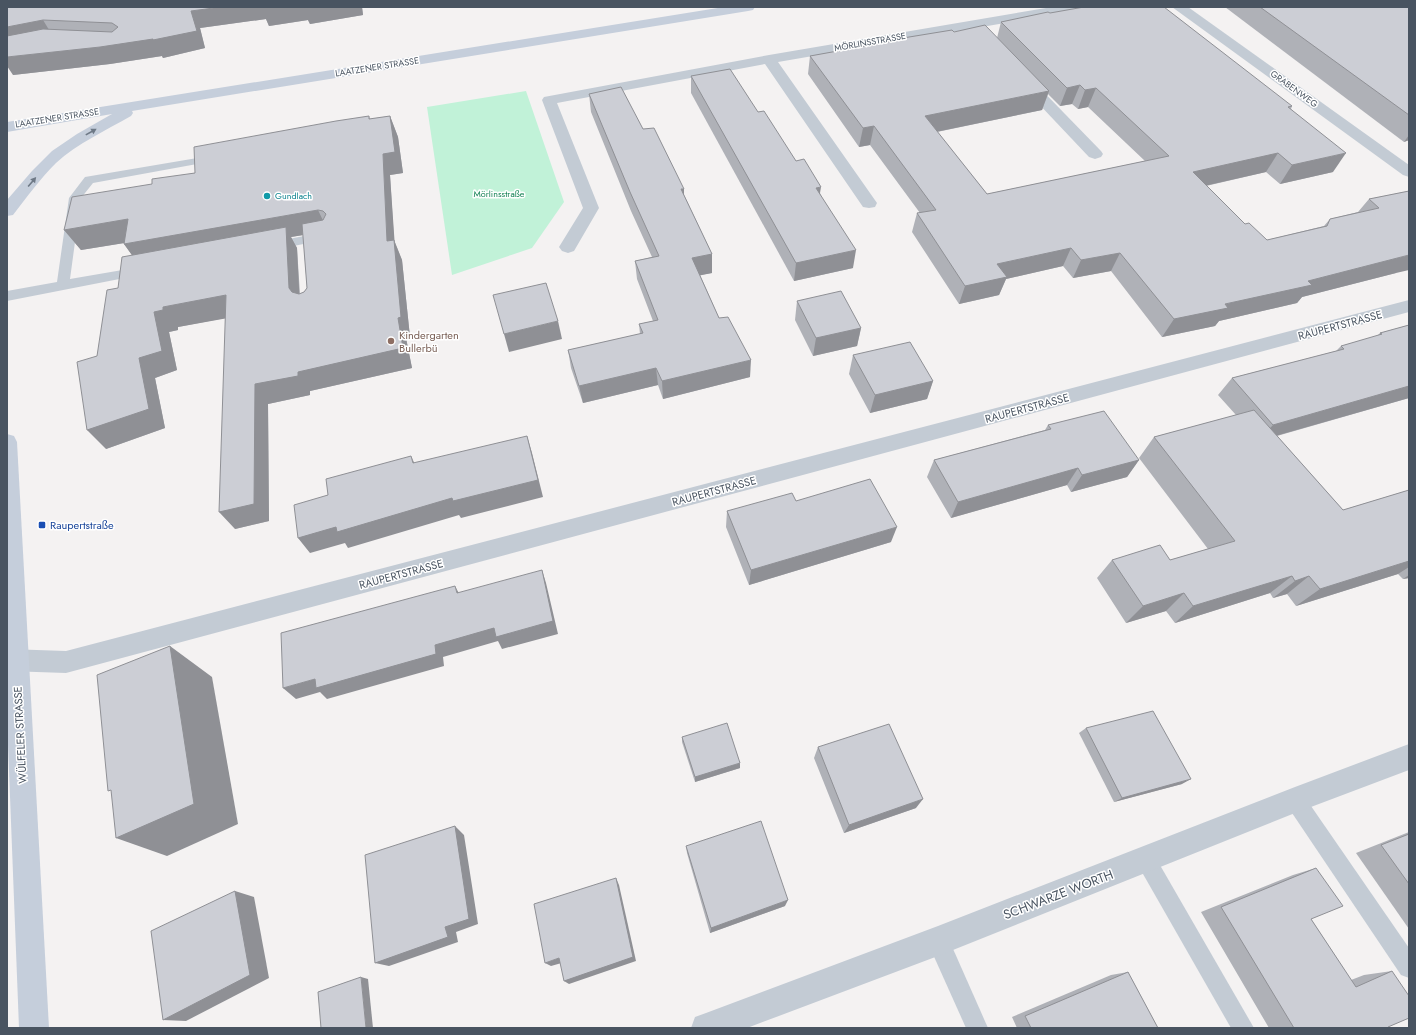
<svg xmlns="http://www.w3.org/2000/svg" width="1416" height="1035" font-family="Jost,sans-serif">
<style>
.green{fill:#c1f2d8}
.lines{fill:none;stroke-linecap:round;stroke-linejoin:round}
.service{fill:#c3cbd4;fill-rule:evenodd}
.minor{fill:#c3cbd4;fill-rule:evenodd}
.secondary{fill:#c5cedb;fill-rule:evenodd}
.wall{fill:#afb1b7;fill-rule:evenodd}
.shaded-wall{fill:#8f9095}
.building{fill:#ccced5;stroke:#8f9095}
.oneway{fill:#6e7986}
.culture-dot{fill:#0f9aa8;stroke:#fff;stroke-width:1.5}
.education-dot{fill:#8d6e63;stroke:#fff;stroke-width:1.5}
.transit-dot{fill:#1a4fb4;stroke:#fff;stroke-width:1.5}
.labels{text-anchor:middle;stroke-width:3;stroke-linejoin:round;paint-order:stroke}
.far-street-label{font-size:9px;fill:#495461;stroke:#fff}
.far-park-label{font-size:9px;fill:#148254;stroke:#fff}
.far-culture-label{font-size:9px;fill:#0d838f;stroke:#fff;text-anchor:start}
.street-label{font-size:11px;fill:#495461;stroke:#fff}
.education-label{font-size:11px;fill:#785e54;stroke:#fff;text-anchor:start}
.transit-label{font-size:11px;fill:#164399;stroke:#fff;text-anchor:start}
.near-street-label{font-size:13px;fill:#495461;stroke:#fff}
</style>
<rect width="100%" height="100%" fill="#f4f2f2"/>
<path class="green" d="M526 91 564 202 532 248 452 275 427 107Z"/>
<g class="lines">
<g class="service">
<path d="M215 155 219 156 221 158 219 160 93 183 81 198 70 279 140 267 145 268 146 271 145 274 7 301V291L57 282 69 198 85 177Z"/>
<path d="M325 232 329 233 331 236 329 239 273 250 269 249 267 246 269 243 273 242Z"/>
<path d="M1295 790 1302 793 1409 948V978L1401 975 1288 807 1285 800 1288 793Z"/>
<path d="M1146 850 1153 853 1254 1028H1231L1139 867 1136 860 1139 853Z"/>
<path d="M938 930 946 933 988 1028H966L927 941 930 933Z"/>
</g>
<g class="minor">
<path d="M1052 7H1082L1080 10 1075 11 778 62 877 203 875 207 869 208 863 207 765 64 557 103 599 208 574 251 568 253 562 251 559 247 583 208 542 100 544 97 769 55Z"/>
<path d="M1172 7H1188L1409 165V177L1403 175Z"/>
<path d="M1024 76 1029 77 1101 151 1103 154 1101 157 1095 159 1089 157 1019 83 1017 80 1019 77Z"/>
<path d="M1409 300V312L66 673 7 671V649L66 651Z"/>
<path d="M1409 744V770L1295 813 938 956 747 1028H691L695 1017 706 1013 938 926 1295 787Z"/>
</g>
<g class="secondary">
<path d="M724 7H755L753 10 748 11 132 111 133 113 131 116C105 131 78 143 56 163 40 179 27 197 13 215L7 216V200L32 171 52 151 77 134 112 114 7 132V122Z"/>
<path d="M7 434 14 436 17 442 49 1028H19L7 719Z"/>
</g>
</g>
<g class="wall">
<path d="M7 7H362L363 15 310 24 308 20 269 26 266 19 200 28 205 48 163 58 162 56 110 64 13 75Z"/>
<path d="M1225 7H1409V140L1404 142Z"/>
<path d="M1050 13 1292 106 1291 109 1333 172 1280 184 1266 172 1206 186 1245 224 1267 240 1324 226 1330 219 1358 212 1369 199 1409 191 1396 273 1302 297 1297 303 1219 321 1215 326 1162 337 1111 271 1073 278 1063 266 1006 279 999 295 959 304 912 232 917 213H920L870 145 859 147 808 74 810 56 903 39V38L954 32 997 38 1001 22ZM1048 94 1060 106 1072 104 1078 109 1088 107 1145 161 987 194 937 132 1042 110Z"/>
<path d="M691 76 758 112 796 161 820 193 853 268 794 281 691 93Z"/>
<path d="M589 94 643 129 684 195 712 254V273L700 275 719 318 750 377 663 399 658 385 583 403 571 368 568 350 640 334 639 324 653 321 637 279 635 261 652 257 631 211 591 112Z"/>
<path d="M369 116 370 119 390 116 398 137 403 173 390 175 394 240 402 260 410 337 406 338 412 368 310 391V395L268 404 269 521 235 529 225 318 178 327V330L169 332 177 370 155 378 165 428 106 449 118 288 132 255 124 244V243L81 250 64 230 152 184 195 173ZM303 235 307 288 304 292 300 294 297 248 291 237Z"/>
<path d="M797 301 861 328 857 346 813 356 795 320Z"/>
<path d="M1409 325V398L1277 436 1343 510 1409 490V578L1403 579 1398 574 1296 606 1287 594 1273 598 1270 593 1175 623 1166 611 1126 623 1097 578 1112 560H1170L1208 549 1139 458 1154 437 1236 415 1218 395 1232 378 1336 351 1341 346 1377 336 1380 333Z"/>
<path d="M853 355 933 381 927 399 870 413 849 374Z"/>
<path d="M1048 425 1139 460 1127 477 1071 492 1067 485 951 518 927 477 934 460 1045 430Z"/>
<path d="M796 501 891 542 749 585 726 527 727 511Z"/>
<path d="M1086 728 1182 784 1114 802 1079 733Z"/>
<path d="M682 737 740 768 695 782 682 742Z"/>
<path d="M818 747 916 808 844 833 814 758Z"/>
<path d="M1409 832V929L1356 853Z"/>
<path d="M686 846 785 906 710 933 687 853Z"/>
<path d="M1316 868 1311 919 1351 980 1364 975 1392 971 1388 1027V1028H1269L1201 912 1293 875Z"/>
<path d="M1128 972 1158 1028H1017L1012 1017 1111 975Z"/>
</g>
<g class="shaded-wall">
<path d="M221 7H362L363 15 310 24 308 20 269 26 266 19 200 28 205 48 163 58 162 56 110 64 13 75 7 66V57L100 47 191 11Z"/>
<path d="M43 20 54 38H7V27Z"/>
<path d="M1080 85 1072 104 1060 106 1067 88Z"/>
<path d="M1096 88 1088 107 1078 109 1085 90Z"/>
<path d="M1049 91 1042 110 921 135 925 116Z"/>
<path d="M390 116 398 137 403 173 390 175 396 262 387 241 383 154Z"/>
<path d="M874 126 870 145 859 147 863 128Z"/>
<path d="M1409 135V140L1404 142Z"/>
<path d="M1278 153 1266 172 1182 191 1193 172Z"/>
<path d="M1346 153 1333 172 1280 184 1292 165Z"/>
<path d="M821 187 818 205 816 188Z"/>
<path d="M681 189H684V208Z"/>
<path d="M318 210 328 231 291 237 297 248 300 308 289 288 139 265 124 244Z"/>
<path d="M128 219 143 240 81 250 64 230Z"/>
<path d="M394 240 402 260 410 337 406 338 412 368 310 391V395L268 404 269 521 235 529 219 512 255 384 298 372 398 318Z"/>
<path d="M1071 248 1063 266 1006 279 999 295 959 304 965 286 997 264Z"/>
<path d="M856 250 853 268 794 281 796 263Z"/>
<path d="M1120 253 1111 271 1073 278 1081 260Z"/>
<path d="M712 254V273L692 277V258Z"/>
<path d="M1409 255V270L1396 273 1302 297 1297 303 1219 321 1215 326 1162 337 1174 319 1308 281Z"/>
<path d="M226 295 239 316 178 327V330L169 332 177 370 155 378 165 428 106 449 87 430 139 358 154 312 163 307Z"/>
<path d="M558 321 562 339 509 352 504 334Z"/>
<path d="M861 328 857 346 813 356 816 338Z"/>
<path d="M751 360 750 377 663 399 662 381Z"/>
<path d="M656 368 658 385 583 403 579 386Z"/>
<path d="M933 381 927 399 870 413 875 395Z"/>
<path d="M1409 386V398L1258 441 1273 425Z"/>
<path d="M527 436 532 453 543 497 461 518 459 515 348 548 345 543 310 553 298 538Z"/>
<path d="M411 456 419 473 413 463Z"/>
<path d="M1139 460 1127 477 1071 492 1082 475Z"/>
<path d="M1078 468 1067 485 951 518 958 502Z"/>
<path d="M897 527 891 542 749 585 751 570Z"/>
<path d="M1409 561V567L1398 574 1296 606 1320 589Z"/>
<path d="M542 570 546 583 558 634 502 649 498 641 443 657 444 666 327 699 320 692 296 699 283 688 435 645Z"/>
<path d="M1409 575V578L1403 579Z"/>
<path d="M1292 576 1270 593 1175 623 1193 606Z"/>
<path d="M1309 576 1287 594 1273 598 1295 581Z"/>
<path d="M455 586 462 599 457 593Z"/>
<path d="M1184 593 1166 611 1126 623 1143 606Z"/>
<path d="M170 646 212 677 238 824 167 856 116 838Z"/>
<path d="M740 763V768L695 782V777Z"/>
<path d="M1191 779 1182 784 1114 802 1122 798Z"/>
<path d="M923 799 916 808 844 833 849 825Z"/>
<path d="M455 826 464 835 478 924 456 932 458 942 389 966 375 963Z"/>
<path d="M616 878 619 885 636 961 569 984 564 981Z"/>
<path d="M235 891 254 897 269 978 186 1021 163 1020Z"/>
<path d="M788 900 785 906 710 933 711 928Z"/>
<path d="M559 958 565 962 551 966 545 963Z"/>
<path d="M361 977 368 979 373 1028H366Z"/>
</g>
<g class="building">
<path d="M7 7H221L191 11 197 31 153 40V39L100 47 7 57V36L43 29 112 32 118 27 112 23 43 20 7 27Z"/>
<path d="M261 7H271L261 8Z"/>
<path d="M1084 7H1164L1292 106 1288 107 1346 153 1292 165 1278 153 1193 172 1245 224 1249 223 1267 240 1327 226 1330 219 1379 208 1369 199 1409 191V255L1308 281 1312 285 1225 304 1228 308 1174 319 1120 253 1081 260 1071 248 997 264 1007 277 965 286 917 213 936 210 874 126 863 128 810 56 904 39 903 38 952 30 954 32 985 25 1049 91 925 116 987 194 1169 156 1096 88 1085 90 1080 85 1067 88 1001 22 1048 12 1050 13Z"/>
<path d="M1260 7H1409V115Z"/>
<path d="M730 69 758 112 764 111 796 161 804 159 821 187 816 188 856 250 796 263 691 76Z"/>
<path d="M621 87 643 129 654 128 684 189H681L712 254 692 258 719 318 728 317 751 360 662 381 656 368 579 386 568 350 643 333 639 324 658 320 635 261 659 256 630 192 589 94Z"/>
<path d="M369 116V119L390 116 395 152 383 154 387 241 394 240 401 317 398 318 403 348 298 372V376L255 384 254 504 219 512 226 295 163 307V310L154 312 162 351 139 358 149 409 87 430 77 362 97 356 107 290 118 288 122 257 286 227 289 288 292 292 299 294 304 292 307 288 302 224 323 220 326 214 323 211 318 210 124 244 128 219 64 230 72 197 152 184V179L195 173 194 147 336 121Z"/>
<path d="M546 283 558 321 504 334 493 295Z"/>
<path d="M841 291 861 328 816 338 797 301Z"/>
<path d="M1409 325V386L1273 425 1232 378 1344 349 1341 346 1382 334 1380 333Z"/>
<path d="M910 342 933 381 875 395 853 355Z"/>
<path d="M1254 410 1343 510 1409 490V561L1320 589 1309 576 1295 581 1292 576 1193 606 1184 593 1143 606 1112 560 1160 545 1170 560 1235 541 1154 437Z"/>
<path d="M1104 411 1139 460 1082 475 1078 468 958 502 934 460 1051 429 1048 425Z"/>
<path d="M527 436 538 480 453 501 452 498 337 532 336 527 298 538 294 505 328 495 326 479 411 456 413 463Z"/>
<path d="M870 479 897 527 751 570 727 511 792 493 796 501Z"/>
<path d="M542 570 553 621 496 637 494 628 435 645 436 654 316 688 315 679 283 688 281 633 455 586 457 593Z"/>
<path d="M170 646 194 804 116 838 111 790 108 791 97 675Z"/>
<path d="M1153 711 1191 779 1122 798 1086 728Z"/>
<path d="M727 723 740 763 695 777 682 737Z"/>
<path d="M889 724 923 799 849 825 818 747Z"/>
<path d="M761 821 788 900 711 928 686 846Z"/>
<path d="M455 826 469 919 445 927 448 937 375 963 365 855Z"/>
<path d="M1409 834V884L1381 845Z"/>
<path d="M1316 868 1343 906 1311 919 1356 987 1392 971 1409 996V1018L1388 1027V1028H1294L1221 907Z"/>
<path d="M616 878 633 957 564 981 559 958 545 963 534 904Z"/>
<path d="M235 891 250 975 163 1020 151 931Z"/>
<path d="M1128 972 1158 1028H1031L1025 1016Z"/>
<path d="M361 977 366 1028H321L318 992Z"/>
</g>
<defs><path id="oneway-solid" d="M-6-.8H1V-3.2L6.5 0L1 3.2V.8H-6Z"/></defs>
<g class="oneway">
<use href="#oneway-solid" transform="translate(91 132) rotate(-29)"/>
<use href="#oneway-solid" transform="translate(32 182) rotate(-50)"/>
</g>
<circle class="culture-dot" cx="267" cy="196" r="4"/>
<circle class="education-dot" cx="391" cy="341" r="4"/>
<rect class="transit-dot" x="38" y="521" width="8" height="8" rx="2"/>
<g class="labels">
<g class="far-street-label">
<text transform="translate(870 42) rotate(-10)" y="3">MÖRLINSSTRASSE</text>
<text transform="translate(377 67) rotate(-9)" y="3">LAATZENER STRASSE</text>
<text transform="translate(1294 89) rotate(36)" y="3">GRABENWEG</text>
<text transform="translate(57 118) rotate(-9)" y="3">LAATZENER STRASSE</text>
</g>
<g class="far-park-label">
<text x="499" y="197">Mörlinsstraße</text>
</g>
<g class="far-culture-label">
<text x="275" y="199">Gundlach</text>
</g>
<g class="street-label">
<text transform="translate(1340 325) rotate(-15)" y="4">RAUPERTSTRASSE</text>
<text transform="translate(1027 408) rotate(-15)" y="4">RAUPERTSTRASSE</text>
<text transform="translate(714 491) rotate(-15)" y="4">RAUPERTSTRASSE</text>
<text transform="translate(401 574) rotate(-15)" y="4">RAUPERTSTRASSE</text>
<text transform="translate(20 735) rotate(-93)" y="4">WÜLFELER STRASSE</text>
</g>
<g class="education-label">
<text x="399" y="339">Kindergarten<tspan x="399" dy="13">Bullerbü</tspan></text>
</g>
<g class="transit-label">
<text x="50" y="529">Raupertstraße</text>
</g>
<g class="near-street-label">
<text transform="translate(1058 894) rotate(-21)" y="5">SCHWARZE WORTH</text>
</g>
</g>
<rect width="1416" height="1035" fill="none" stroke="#495461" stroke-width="16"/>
</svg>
